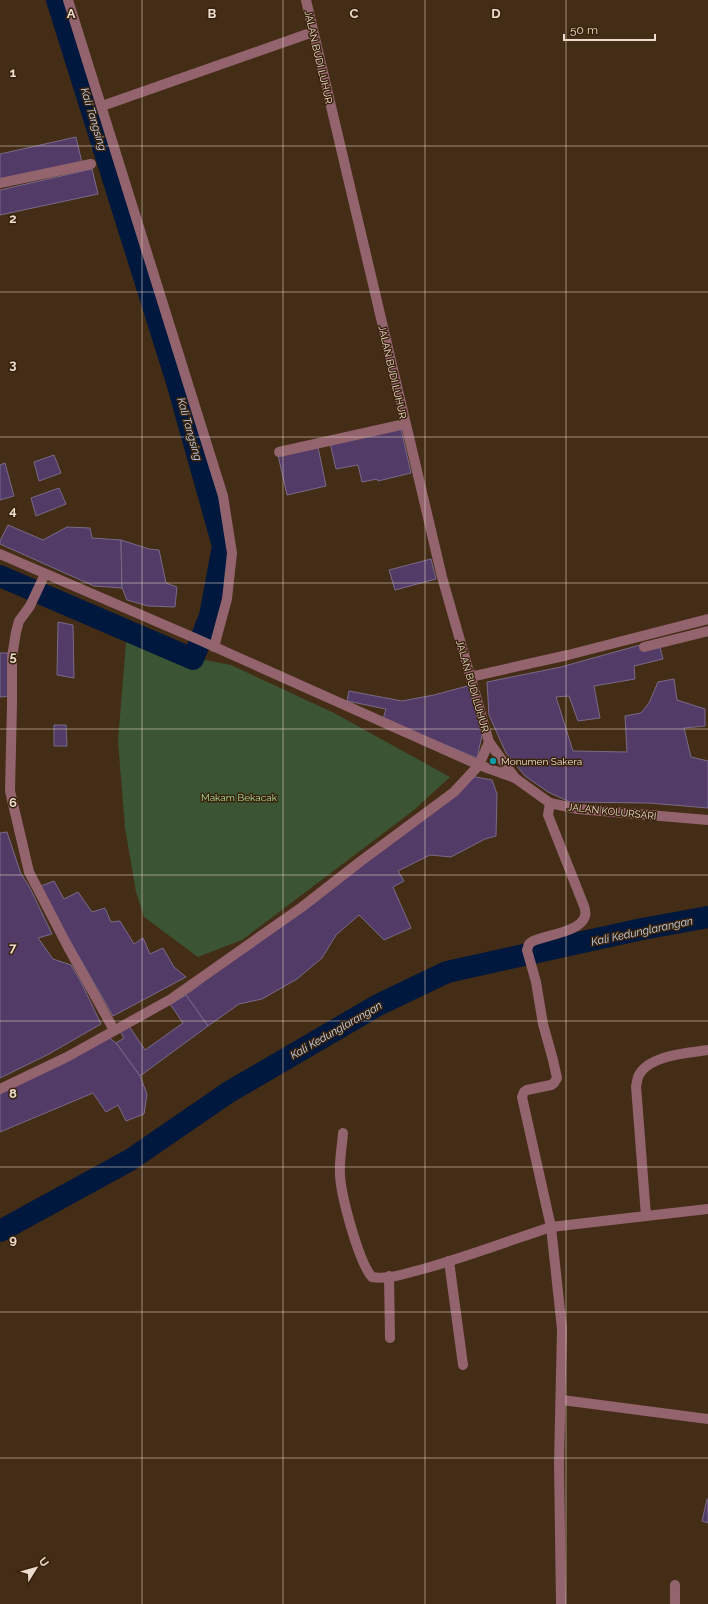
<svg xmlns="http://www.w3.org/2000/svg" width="708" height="1604" font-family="Raleway,sans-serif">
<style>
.green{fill:#3b5433}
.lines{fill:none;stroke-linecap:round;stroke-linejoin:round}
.river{stroke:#00183d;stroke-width:22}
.building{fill:#523b67;stroke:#796a88}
.minor{stroke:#93646e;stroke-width:10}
.grid{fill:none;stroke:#ebdcce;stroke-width:1;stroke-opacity:0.55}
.culture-dot{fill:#0f9aa8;stroke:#3a230c;stroke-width:1.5}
.labels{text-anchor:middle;stroke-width:3;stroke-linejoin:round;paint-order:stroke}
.street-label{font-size:10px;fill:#ebdcce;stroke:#3a230c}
.poi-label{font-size:10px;fill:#ebdcce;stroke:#3a230c;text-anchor:start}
.park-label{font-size:10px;fill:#a9de99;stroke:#3a230c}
.water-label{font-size:11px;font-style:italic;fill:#c6daf5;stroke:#3a230c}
.grid-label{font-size:13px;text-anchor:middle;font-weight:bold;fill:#ebdcce;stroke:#3a230c;stroke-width:3;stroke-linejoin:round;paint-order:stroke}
</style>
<rect width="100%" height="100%" fill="#442d16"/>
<path class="green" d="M127 630 190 657 231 665 334 713 450 777 414 810 242 940 198 957 144 917 136 892 125 828 118 741Z"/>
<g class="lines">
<g class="river">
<path d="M0 576 193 659 210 616 223 546 177 382 57 0"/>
<path d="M0 1231 130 1160 229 1092 378 1005 447 972 642 929 708 917"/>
</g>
</g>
<g class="building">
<path d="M76 137 82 163 0 179V154Z"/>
<path d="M92 169 98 194 0 215V190Z"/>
<path d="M401 429 411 473 378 481 377 479 362 482 358 465 336 469 330 443Z"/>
<path d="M318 447 326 486 287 495 278 455Z"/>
<path d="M54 455 61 473 39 481 34 462Z"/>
<path d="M5 463 14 496 0 500V465Z"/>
<path d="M59 488 66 504 36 516 31 498Z"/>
<path d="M8 525 43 540 67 527 90 528 92 538 121 540 122 588 94 586 0 544V541Z"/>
<path d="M121 540 149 549 159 550 166 583 177 587 175 607 148 606 127 600 122 588Z"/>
<path d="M431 559 436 579 395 590 389 570Z"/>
<path d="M58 622 73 625 74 678 57 675Z"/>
<path d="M658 640 663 659 634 666 635 679 594 686 600 718 578 721 569 696 556 697 573 751 627 752 625 716 641 713 649 703 658 682 674 679 677 700 705 709V726L684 728 691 757 708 761V808L649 803 570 802 548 792 525 776 506 753 489 715 487 682 561 667Z"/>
<path d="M0 653H9L12 696 0 697Z"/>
<path d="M471 685 483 731 477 758 383 719 386 709 347 701 349 691 402 701 434 695Z"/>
<path d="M54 725H66L67 746H54Z"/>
<path d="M468 774 476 777 492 780 497 794 496 836 485 839 451 857 430 855 398 871 404 881 393 887 411 928 384 940 359 915 336 935 322 958 297 979 262 999 239 1004 208 1026 186 995 454 792Z"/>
<path d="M7 832 21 874 29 886 52 934 38 938 53 959 71 965 82 984 101 1024 47 1055 0 1078V833Z"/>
<path d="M54 881 64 899 78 892 92 912 105 908 111 922 120 921 134 944 143 938 150 954 163 948 174 967 186 977 113 1016 63 929 41 886Z"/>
<path d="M186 995 208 1026 140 1076 116 1043 124 1038 118 1028 127 1023 145 1050 183 1023 170 1004Z"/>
<path d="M106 1035 116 1043 140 1076 147 1094 144 1114 126 1121 118 1105 106 1112 93 1093 0 1132V1089Z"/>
<path d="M707 1499H708V1523L702 1521Z"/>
</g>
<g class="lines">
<g class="minor">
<path d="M68 0 223 496 232 553 227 599 214 647"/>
<path d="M306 0 442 577 489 742 515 778"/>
<path d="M102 106 313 32"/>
<path d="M0 183 91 164"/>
<path d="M279 452 405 424"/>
<path d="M0 554 197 639 479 765 515 778 550 803 578 809 708 820"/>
<path d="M45 574 30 606 19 621 16 632 12 657V704L10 791 29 872 68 947 114 1030"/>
<path d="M644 647 708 631"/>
<path d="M470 677 568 655 708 619"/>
<path d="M0 1089 67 1057 171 999 302 907 361 861 454 792 479 765 489 742"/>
<path d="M343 1133C342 1147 339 1161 340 1175 341 1196 359 1263 372 1277 388 1280 407 1273 423 1269 466 1257 508 1241 551 1227L522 1097 524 1092 527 1090 551 1085 554 1083 557 1078 553 1060 543 1024 536 982 527 950 529 944 533 941C546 935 581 932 585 916 586 913 585 909 584 906L548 815 550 803"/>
<path d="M646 1216 708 1209"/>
<path d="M449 1261 463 1365"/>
<path d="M389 1276 390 1338"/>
<path d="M562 1400 708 1419"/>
<path d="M561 1604 559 1463 562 1329 551 1227 646 1216 636 1086C637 1084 637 1080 638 1077 647 1055 688 1053 708 1050"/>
<path d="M675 1604V1585"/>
</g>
</g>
<path class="grid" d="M142 0V1604M283 0V1604M425 0V1604M566 0V1604M0 146H708M0 292H708M0 437H708M0 583H708M0 729H708M0 875H708M0 1021H708M0 1167H708M0 1312H708M0 1458H708"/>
<circle class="culture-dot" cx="493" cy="761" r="4"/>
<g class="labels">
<g class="street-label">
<text transform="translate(319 57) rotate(77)" y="4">JALAN BUDI LUHUR</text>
<text transform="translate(393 372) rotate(77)" y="4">JALAN BUDI LUHUR</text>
<text transform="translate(473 686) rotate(74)" y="4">JALAN BUDI LUHUR</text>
<text transform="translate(612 811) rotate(6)" y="4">JALAN KOLURSARI</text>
</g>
<g class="poi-label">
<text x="501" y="765">Monumen Sakera</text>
</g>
<g class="park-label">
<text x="239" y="801">Makam Bekacak</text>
</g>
<g class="water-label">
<text transform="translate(94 119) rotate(73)" y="4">Kali Tangsing</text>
<text transform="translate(190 429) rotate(74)" y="4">Kali Tangsing</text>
<text transform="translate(642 931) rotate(-12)" y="4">Kali Kedunglarangan</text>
<text transform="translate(336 1030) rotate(-30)" y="4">Kali Kedunglarangan</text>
</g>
</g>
<g class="grid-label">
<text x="71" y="18">A</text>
<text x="212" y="18">B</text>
<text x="354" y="18">C</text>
<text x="496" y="18">D</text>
<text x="13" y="77">1</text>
<text x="13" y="223">2</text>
<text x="13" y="369">3</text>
<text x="13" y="515">4</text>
<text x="13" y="661">5</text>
<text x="13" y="807">6</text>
<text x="13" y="952">7</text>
<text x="13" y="1098">8</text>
<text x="13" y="1244">9</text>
</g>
<g transform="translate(36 1568) rotate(53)" stroke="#3a230c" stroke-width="3" paint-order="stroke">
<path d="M0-3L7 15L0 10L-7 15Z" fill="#ebdcce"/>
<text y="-6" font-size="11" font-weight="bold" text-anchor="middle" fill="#ebdcce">U</text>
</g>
<path d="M564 34v6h91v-6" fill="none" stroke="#ebdcce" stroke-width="2"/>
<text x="570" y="34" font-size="12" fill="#ebdcce" stroke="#3a230c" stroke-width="3" paint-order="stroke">50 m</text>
</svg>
